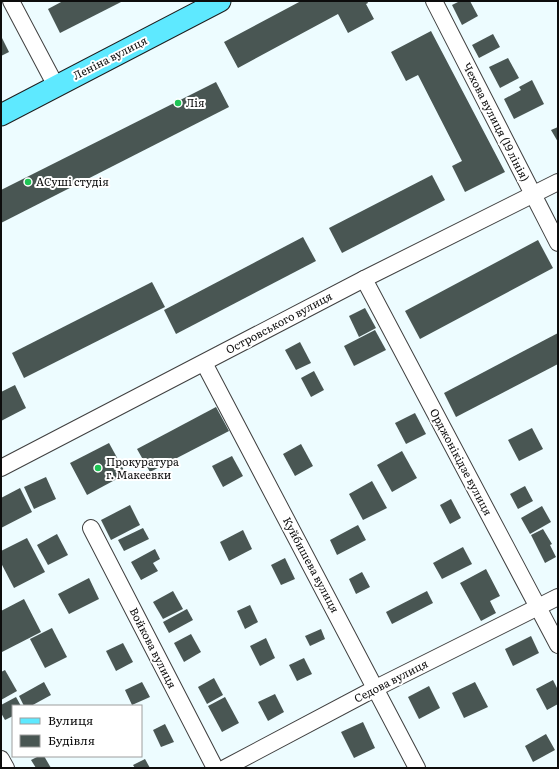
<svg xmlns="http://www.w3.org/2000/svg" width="559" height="769" font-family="Literata,serif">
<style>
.building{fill:#495653}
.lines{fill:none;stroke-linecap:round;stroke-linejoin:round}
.minor-casing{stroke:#404040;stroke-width:18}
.major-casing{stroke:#1e1e1e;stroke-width:23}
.minor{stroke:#fff;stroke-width:16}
.major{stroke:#5ee9ff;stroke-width:21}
.poi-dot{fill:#1fc455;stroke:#fff;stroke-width:1.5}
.labels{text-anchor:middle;stroke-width:4;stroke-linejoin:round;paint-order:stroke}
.street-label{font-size:11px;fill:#0d0d0d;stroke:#fff}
.poi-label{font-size:11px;fill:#0d0d0d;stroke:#fff;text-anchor:start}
</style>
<rect width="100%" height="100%" fill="#edfcff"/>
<g class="building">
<path d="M63 1H123L60 33 48 9Z"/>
<path d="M301 1H367L368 3 366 4 374 19 348 33 338 14 238 68 224 42Z"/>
<path d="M460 1H470L478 16 462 25 452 5Z"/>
<path d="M431 31 505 172 465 192 452 166 462 161 418 75 406 81 391 52Z"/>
<path d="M493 34 500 47 479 58 472 45Z"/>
<path d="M1 36 9 52 1 56Z"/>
<path d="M508 58 519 78 500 88 489 67Z"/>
<path d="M532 80 544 104 514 119 504 99 521 90 519 87Z"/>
<path d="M216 82 229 107 1 223V190Z"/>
<path d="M558 127V142L551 130Z"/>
<path d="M432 175 445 200 342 253 329 228Z"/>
<path d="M303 237 316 261 176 334 164 310Z"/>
<path d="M538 240 553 268 420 339 405 311Z"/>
<path d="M152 282 165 307 24 378 12 353Z"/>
<path d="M365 308 376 328 359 337 349 316Z"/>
<path d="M375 330 386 350 354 366 344 346Z"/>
<path d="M558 333V364L456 417 444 393Z"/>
<path d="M300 342 311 363 296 370 285 350Z"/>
<path d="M314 371 324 390 311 397 301 378Z"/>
<path d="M15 385 26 408 1 421V392Z"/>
<path d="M216 407 229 431 150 472 137 449Z"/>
<path d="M415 413 426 434 406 444 395 423Z"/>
<path d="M532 428 543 449 519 461 508 440Z"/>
<path d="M109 443 126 474 87 495 70 463Z"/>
<path d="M301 444 313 466 295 476 283 454Z"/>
<path d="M402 451 417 478 392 492 377 465Z"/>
<path d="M232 456 243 476 223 487 212 466Z"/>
<path d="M46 477 56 499 34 509 24 487Z"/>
<path d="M372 481 387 508 363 520 349 494Z"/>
<path d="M525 486 533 501 518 509 510 494Z"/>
<path d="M20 488 32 512 1 528V498Z"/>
<path d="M451 499 461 518 450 524 440 505Z"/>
<path d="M130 505 140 525 111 540 101 520Z"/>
<path d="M542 506 551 522 530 534 521 518Z"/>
<path d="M358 525 366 540 337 555 330 540Z"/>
<path d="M143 528 149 539 124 551 118 540Z"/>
<path d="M543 529 552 544 550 545 556 557 545 563 531 535Z"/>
<path d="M243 530 252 549 229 561 220 542Z"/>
<path d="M57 534 68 555 48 565 37 545Z"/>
<path d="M27 538 45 572 14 588 1 563V551Z"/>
<path d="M463 547 472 564 442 579 433 563Z"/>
<path d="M155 549 160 559 153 563 158 571 141 580 131 562Z"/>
<path d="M285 558 295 579 281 585 271 565Z"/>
<path d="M486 569 500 596 490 601 496 613 481 621 460 583Z"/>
<path d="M362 572 370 587 356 594 349 579Z"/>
<path d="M89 578 99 599 69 614 58 594Z"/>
<path d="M173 591 183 609 163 619 153 602Z"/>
<path d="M427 591 433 603 392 624 386 612Z"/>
<path d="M24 599 41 632 2 652 1 611Z"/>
<path d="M250 605 258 622 245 629 237 611Z"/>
<path d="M187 609 193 620 169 633 163 622Z"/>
<path d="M52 628 67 657 45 668 30 639Z"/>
<path d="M321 629 325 639 310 646 305 636Z"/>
<path d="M191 634 201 652 184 662 174 643Z"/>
<path d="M531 636 539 653 513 666 505 649Z"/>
<path d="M266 638 275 658 260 666 250 646Z"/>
<path d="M123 643 133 662 116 671 106 651Z"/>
<path d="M304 658 312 674 297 681 289 665Z"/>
<path d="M5 670 17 691 1 700V672Z"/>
<path d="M214 678 223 695 207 704 198 687Z"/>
<path d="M553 680 558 690V704L547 710 536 689Z"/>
<path d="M44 682 51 695 31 706H24L19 696Z"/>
<path d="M142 682 150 697 132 705 125 690Z"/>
<path d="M475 682 488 707 464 718 452 693Z"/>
<path d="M429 686 440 708 419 719 408 697Z"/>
<path d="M275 694 284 712 268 721 258 702Z"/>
<path d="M16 697 21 706H13V716L5 720 1 713V705Z"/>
<path d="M225 697 239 723 222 732 208 706Z"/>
<path d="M363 722 375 748 354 758 341 732Z"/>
<path d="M165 724 174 742 161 747 153 730Z"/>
<path d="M546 734 555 750 533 762 525 746Z"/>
<path d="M39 756H44L51 768H36L31 760Z"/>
<path d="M145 759 150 768H135L133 765Z"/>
</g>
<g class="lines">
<defs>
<g id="minor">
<path d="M11 1 56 86"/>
<path d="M434 1 558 243"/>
<path d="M364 279 558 645"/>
<path d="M204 363 417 768"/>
<path d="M1 468 364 279 558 182"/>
<path d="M91 528 215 768"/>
<path d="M1 759 6 768"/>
<path d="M225 768 376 688 558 597"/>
</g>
<path id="major" d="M1 115 220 1"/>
</defs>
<use href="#minor" class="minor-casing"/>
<use href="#major" class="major-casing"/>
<use href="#minor" class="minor"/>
<use href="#major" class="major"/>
</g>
<g class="poi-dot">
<circle cx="178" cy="103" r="4"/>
<circle cx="28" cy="182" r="4"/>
<circle cx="98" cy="468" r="4"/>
</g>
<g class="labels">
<g class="street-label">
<text transform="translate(110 58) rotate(-27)" y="4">Леніна вулиця</text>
<text transform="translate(496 122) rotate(63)" y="4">Чехова вулиця (19 лiнiя)</text>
<text transform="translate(279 323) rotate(-28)" y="4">Островського вулиця</text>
<text transform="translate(461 462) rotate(62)" y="4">Орджонікідзе вулиця</text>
<text transform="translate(311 565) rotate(62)" y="4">Куйбишева вулиця</text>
<text transform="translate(153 648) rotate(63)" y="4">Войкова вулиця</text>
<text transform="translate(391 681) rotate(-27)" y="4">Седова вулиця</text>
</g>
<g class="poi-label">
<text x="186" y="107">Лія</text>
<text x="36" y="186">АСуші студія</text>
<text x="106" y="466">Прокуратура<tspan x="106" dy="13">г. Макеевки</tspan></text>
</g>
</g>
<rect width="559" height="769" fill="none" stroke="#0d0d0d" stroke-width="4"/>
<rect x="12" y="705" width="130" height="52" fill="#ffffff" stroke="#9e9e9e"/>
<rect x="20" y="718" width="20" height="6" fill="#5ee9ff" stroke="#9e9e9e"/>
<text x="48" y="725" font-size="12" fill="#0d0d0d">Вулиця</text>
<rect x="20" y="735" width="20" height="12" fill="#495653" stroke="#9e9e9e"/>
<text x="48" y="745" font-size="12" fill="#0d0d0d">Будівля</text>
</svg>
